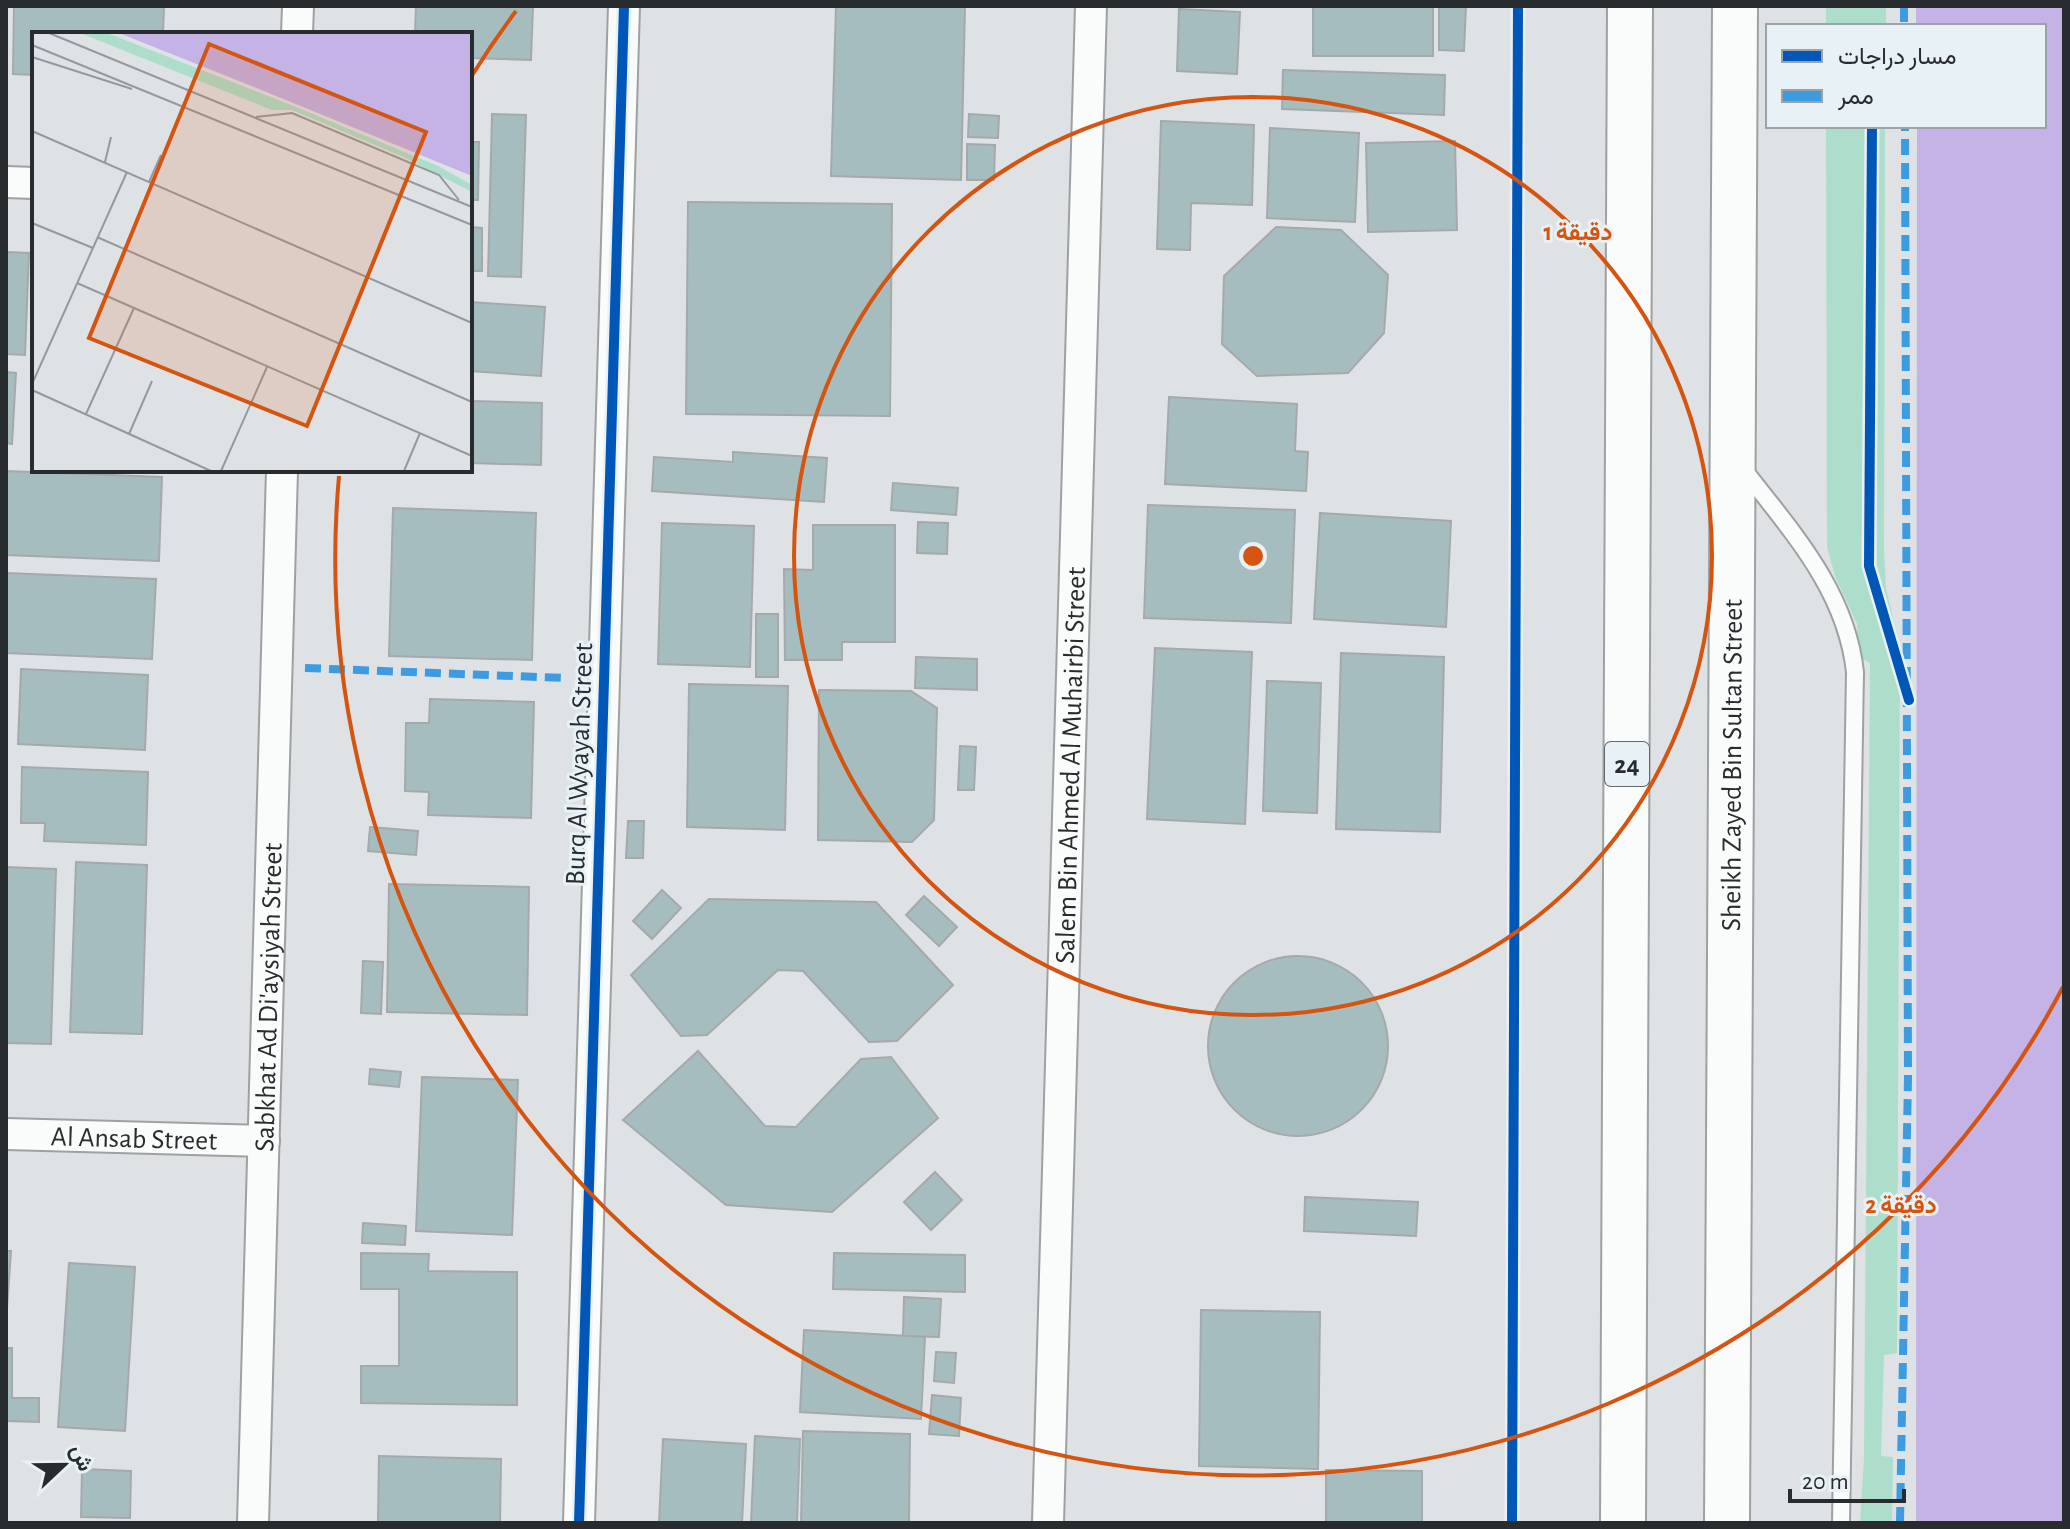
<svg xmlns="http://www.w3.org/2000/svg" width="2070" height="1529" font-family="'Alegreya Sans',Vazirmatn,sans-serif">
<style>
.green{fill:#acdecb}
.water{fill:#c4b3e4}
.building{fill:#a6bdc0;stroke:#a6a9ab;stroke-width:2}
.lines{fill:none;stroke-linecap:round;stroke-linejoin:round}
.service-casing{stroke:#9ea1a2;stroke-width:20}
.minor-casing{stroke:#9ea1a2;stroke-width:34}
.trunk-casing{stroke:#9ea1a2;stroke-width:48}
.service{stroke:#fafbfb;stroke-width:16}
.minor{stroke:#fafbfb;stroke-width:30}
.trunk{stroke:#fafbfb;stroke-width:44}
.quiet{stroke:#3d9ce1;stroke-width:8;stroke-dasharray:16 8;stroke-linecap:butt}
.cycleway-casing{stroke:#e8f1f5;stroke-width:15}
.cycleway{stroke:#0057b8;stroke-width:10}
.ring{fill:none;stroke:#d5540f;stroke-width:4}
.labels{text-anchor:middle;stroke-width:6;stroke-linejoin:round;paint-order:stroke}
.shield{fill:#e8f1f5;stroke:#62676a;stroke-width:2}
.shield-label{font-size:26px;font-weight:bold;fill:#292c2e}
.street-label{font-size:28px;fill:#292c2e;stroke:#e8f1f5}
.inset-road{fill:none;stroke:#96999c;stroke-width:2}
.view{fill:#d5540f;fill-opacity:0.15;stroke:#d5540f;stroke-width:4}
.inset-edge{fill:none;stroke:#292c2e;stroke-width:4}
.centre{fill:#d5540f;stroke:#e8f1f5;stroke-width:4}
.ring-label{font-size:24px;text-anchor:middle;font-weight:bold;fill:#d5540f;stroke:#e8f1f5;stroke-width:6;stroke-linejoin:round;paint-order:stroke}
</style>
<rect width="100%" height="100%" fill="#dee2e5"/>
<g class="green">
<rect x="1826" y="6" width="60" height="20"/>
<path d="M1826 126H1885L1884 551 1886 589 1900 646 1897 1353 1884 1355 1881 1456 1893 1457 1892 1523H1860L1864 1458 1870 663 1858 656 1857 624 1835 576 1827 547Z"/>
</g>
<path class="water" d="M1916 6H2064V1523H1916L1917 126H2044V26H1916Z"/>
<g class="building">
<path d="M14 6H164L163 34H34V75L13 74Z"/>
<path d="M416 6H533L531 60 470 58V34H415Z"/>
<path d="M836 6H965L961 180 831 176Z"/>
<rect x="1313" y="6" width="120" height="50"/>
<path d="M1439 6H1466L1464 51 1439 50Z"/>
<path d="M1179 9 1240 12 1237 74 1177 71Z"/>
<path d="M1283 70 1445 75 1444 115 1282 109Z"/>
<path d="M492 114 526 115 521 277 488 276Z"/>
<path d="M969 114 999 116 998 138 968 137Z"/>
<path d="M1161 121 1254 125 1252 205 1191 203 1190 250 1157 249Z"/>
<path d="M1270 128 1359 133 1355 222 1267 218Z"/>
<path d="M1455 141 1457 230 1368 232 1366 143Z"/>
<path d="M470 142H479L478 200H470Z"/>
<path d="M967 144 995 145 994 180H967Z"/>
<path d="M688 202 892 204 890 416 686 414Z"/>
<path d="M470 227 482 228V271H470Z"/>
<path d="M1276 227 1341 230 1388 275 1384 333 1348 373 1257 376 1222 344 1224 276Z"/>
<path d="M6 252 29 253 25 355 6 354Z"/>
<path d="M470 302 545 307 541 376 470 371Z"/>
<path d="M6 372 16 373 12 444 6 443Z"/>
<path d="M1169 397 1297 404 1295 451 1308 452 1306 491 1165 484Z"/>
<path d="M470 401 542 403 541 465 470 463Z"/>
<path d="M733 452 827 458 824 502 652 491 654 457 733 462Z"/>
<path d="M6 471 162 477 159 561 6 555Z"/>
<path d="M893 483 958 488 956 515 891 510Z"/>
<path d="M1148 505 1295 510 1291 623 1144 618Z"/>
<path d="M393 508 536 513 532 660 389 656Z"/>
<path d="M1320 513 1451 521 1446 627 1314 619Z"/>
<path d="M918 522 948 523 947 554 917 553Z"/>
<path d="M662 523 754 526 750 667 658 664Z"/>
<path d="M813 525H895V642H842V660H785L784 569 813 570Z"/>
<path d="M6 573 156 579 152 659 6 653Z"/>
<rect x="756" y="614" width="22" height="63"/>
<path d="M1155 648 1252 652 1245 824 1147 819Z"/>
<path d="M1341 653 1444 657 1440 832 1336 829Z"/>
<path d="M916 657 977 659V690L915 688Z"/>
<path d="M21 669 148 675 145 750 18 744Z"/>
<path d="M1267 681 1321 683 1317 813 1263 811Z"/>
<path d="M689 684 788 686 785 830 687 827Z"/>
<path d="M819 690 911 691 937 708 934 820 912 842 818 840Z"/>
<path d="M430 699 534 702 531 818 428 815 429 792 405 791 406 723H429Z"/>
<path d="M960 746 976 747 974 790H958Z"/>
<path d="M22 767 148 772 146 845 44 841 45 823H21Z"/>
<path d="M628 821H644L643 858H626Z"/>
<path d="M370 827 418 831 416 855 368 851Z"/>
<path d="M76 862 147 865 142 1034 70 1032Z"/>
<path d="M6 867 56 869 51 1044 6 1043Z"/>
<path d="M389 884 529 887 527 1015 387 1012Z"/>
<path d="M662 890 681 908 652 939 633 921Z"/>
<path d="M924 896 957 927 939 946 906 915Z"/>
<path d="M709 899 876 902 953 985 897 1041 869 1042 803 971 778 970 707 1035 681 1036 631 975Z"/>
<circle cx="1298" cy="1046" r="90"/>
<path d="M363 961 383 962 381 1014 361 1013Z"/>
<path d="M698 1051 765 1126 796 1127 861 1059 891 1057 938 1118 832 1212 726 1205 623 1120Z"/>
<path d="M370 1069 401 1072 399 1087 369 1084Z"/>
<path d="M422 1077 518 1080 512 1235 416 1231Z"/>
<path d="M935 1172 962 1200 931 1230 904 1202Z"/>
<path d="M1305 1197 1418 1202 1416 1236 1304 1231Z"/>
<path d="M363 1223 406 1226 405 1245 362 1243Z"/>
<path d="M6 1251H11L6 1323Z"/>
<path d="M361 1253 429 1254 428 1271 517 1272V1405L361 1403V1366H399V1289H361Z"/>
<path d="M834 1253 965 1255V1292L833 1289Z"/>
<path d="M69 1263 135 1267 125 1431 58 1427Z"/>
<path d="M904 1297 941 1299 939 1337 903 1336Z"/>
<path d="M1201 1310 1320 1312 1318 1469 1199 1466Z"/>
<path d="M804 1330 925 1337 921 1419 800 1412Z"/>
<path d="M6 1348H12V1398H39V1422L6 1421Z"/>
<path d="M936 1352 956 1353 954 1383 934 1381Z"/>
<path d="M932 1395 961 1398 959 1436 929 1434Z"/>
<path d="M803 1431 910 1434 909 1523H801Z"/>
<path d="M755 1436 800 1439 797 1523H751Z"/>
<path d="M663 1439 746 1444 742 1523H659Z"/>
<path d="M379 1456 501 1459 500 1523 378 1522Z"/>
<path d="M82 1469 131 1471 130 1518 81 1517Z"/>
<path d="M1326 1470 1422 1471V1523H1326Z"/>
</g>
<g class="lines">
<defs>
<path id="service" d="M1741 466C1790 530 1846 589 1855 672L1841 1523"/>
<g id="minor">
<path d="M297 34 298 6"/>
<path d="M6 182 34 183"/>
<path id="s1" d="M6 1134 264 1141"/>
<path id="s2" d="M253 1523 282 470"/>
<path d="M579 1523 624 6"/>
<path id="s3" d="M1048 1523 1091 6"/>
</g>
<g id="trunk">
<path d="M1623 1523 1630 6"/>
<path id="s4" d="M1727 1523 1735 6"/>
</g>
</defs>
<use href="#service" class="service-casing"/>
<use href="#minor" class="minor-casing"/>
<use href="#trunk" class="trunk-casing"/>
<use href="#service" class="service"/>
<use href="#minor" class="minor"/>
<use href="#trunk" class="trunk"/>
<g class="quiet">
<path d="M1904 6V26"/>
<path d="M305 668 565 678"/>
<path d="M1900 1523 1908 1077 1905 126"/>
</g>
<defs>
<g id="cycleway">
<path d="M1872 126 1869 566 1909 700"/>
<path d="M579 1523 624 6"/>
<path d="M1512 1523 1518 6"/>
</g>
</defs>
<use href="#cycleway" class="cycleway-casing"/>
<use href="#cycleway" class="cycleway"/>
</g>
<g class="ring">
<circle cx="1253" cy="556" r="459"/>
<path d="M2063 987A917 917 0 0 1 339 476M471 77A917 917 0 0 1 516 11"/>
</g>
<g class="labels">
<rect class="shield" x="1605" y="742" width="44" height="44" rx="6"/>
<g class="shield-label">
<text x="1627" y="773">24</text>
</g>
<g class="street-label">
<text transform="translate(578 764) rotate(-88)" y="10">Burq Al Wyayah Street</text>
<text dy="10" stroke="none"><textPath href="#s4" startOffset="758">Sheikh Zayed Bin Sultan Street</textPath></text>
<text dy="10" stroke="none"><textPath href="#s3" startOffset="758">Salem Bin Ahmed Al Muhairbi Street</textPath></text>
<text dy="10" stroke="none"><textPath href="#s2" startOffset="526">Sabkhat Ad Di'aysiyah Street</textPath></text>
<text dy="10" stroke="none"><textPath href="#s1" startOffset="128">Al Ansab Street</textPath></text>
</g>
</g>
<g transform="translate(32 32)">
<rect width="440" height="440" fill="#dee2e5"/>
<path d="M48 1H75L259 73 406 134 440 153V160L372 125 260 78H240Z" fill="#acdecb"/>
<path d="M87 1H440V144L222 55Z" fill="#c4b3e4"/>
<path class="inset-road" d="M17 1 440 175M0 13 440 193M0 25 100 57M224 85 260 81 407 143 427 168M0 99 440 291M73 130 79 105M117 150 129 123M0 191 61 216M65 205 440 370M45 251 440 424M0 352 95 140M0 358 179 439M54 382 102 276M97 402 120 349M189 439 235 335M372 439 388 401"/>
<path class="view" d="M177 12 394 100 275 394 57 306Z"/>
<rect width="440" height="440" class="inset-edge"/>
</g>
<circle cx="1253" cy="556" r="12" class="centre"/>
<g class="ring-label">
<text x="1578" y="240">1 دقيقة</text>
<text x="1901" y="1213">2 دقيقة</text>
</g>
<rect width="2070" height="1529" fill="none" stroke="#292c2e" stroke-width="16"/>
<rect x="1766" y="24" width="280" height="104" fill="#e8f1f5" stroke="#9ca2a5" stroke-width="2"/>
<rect x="1782" y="50" width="40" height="12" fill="#0057b8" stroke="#9ca2a5" stroke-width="2"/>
<text x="1838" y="64" font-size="24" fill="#292c2e">مسار دراجات</text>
<rect x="1782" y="90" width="40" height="12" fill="#3d9ce1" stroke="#9ca2a5" stroke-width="2"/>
<text x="1838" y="104" font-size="24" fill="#292c2e">ممر</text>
<g transform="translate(64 1465) rotate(68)" stroke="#e8f1f5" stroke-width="6" paint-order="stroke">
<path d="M0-6L14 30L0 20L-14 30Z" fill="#292c2e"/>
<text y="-12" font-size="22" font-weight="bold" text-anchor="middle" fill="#292c2e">ش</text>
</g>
<path d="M1790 1489v12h114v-12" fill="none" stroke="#292c2e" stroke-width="4"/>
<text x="1802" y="1489" font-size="24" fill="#292c2e" stroke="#e8f1f5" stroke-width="6" paint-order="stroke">20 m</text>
</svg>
